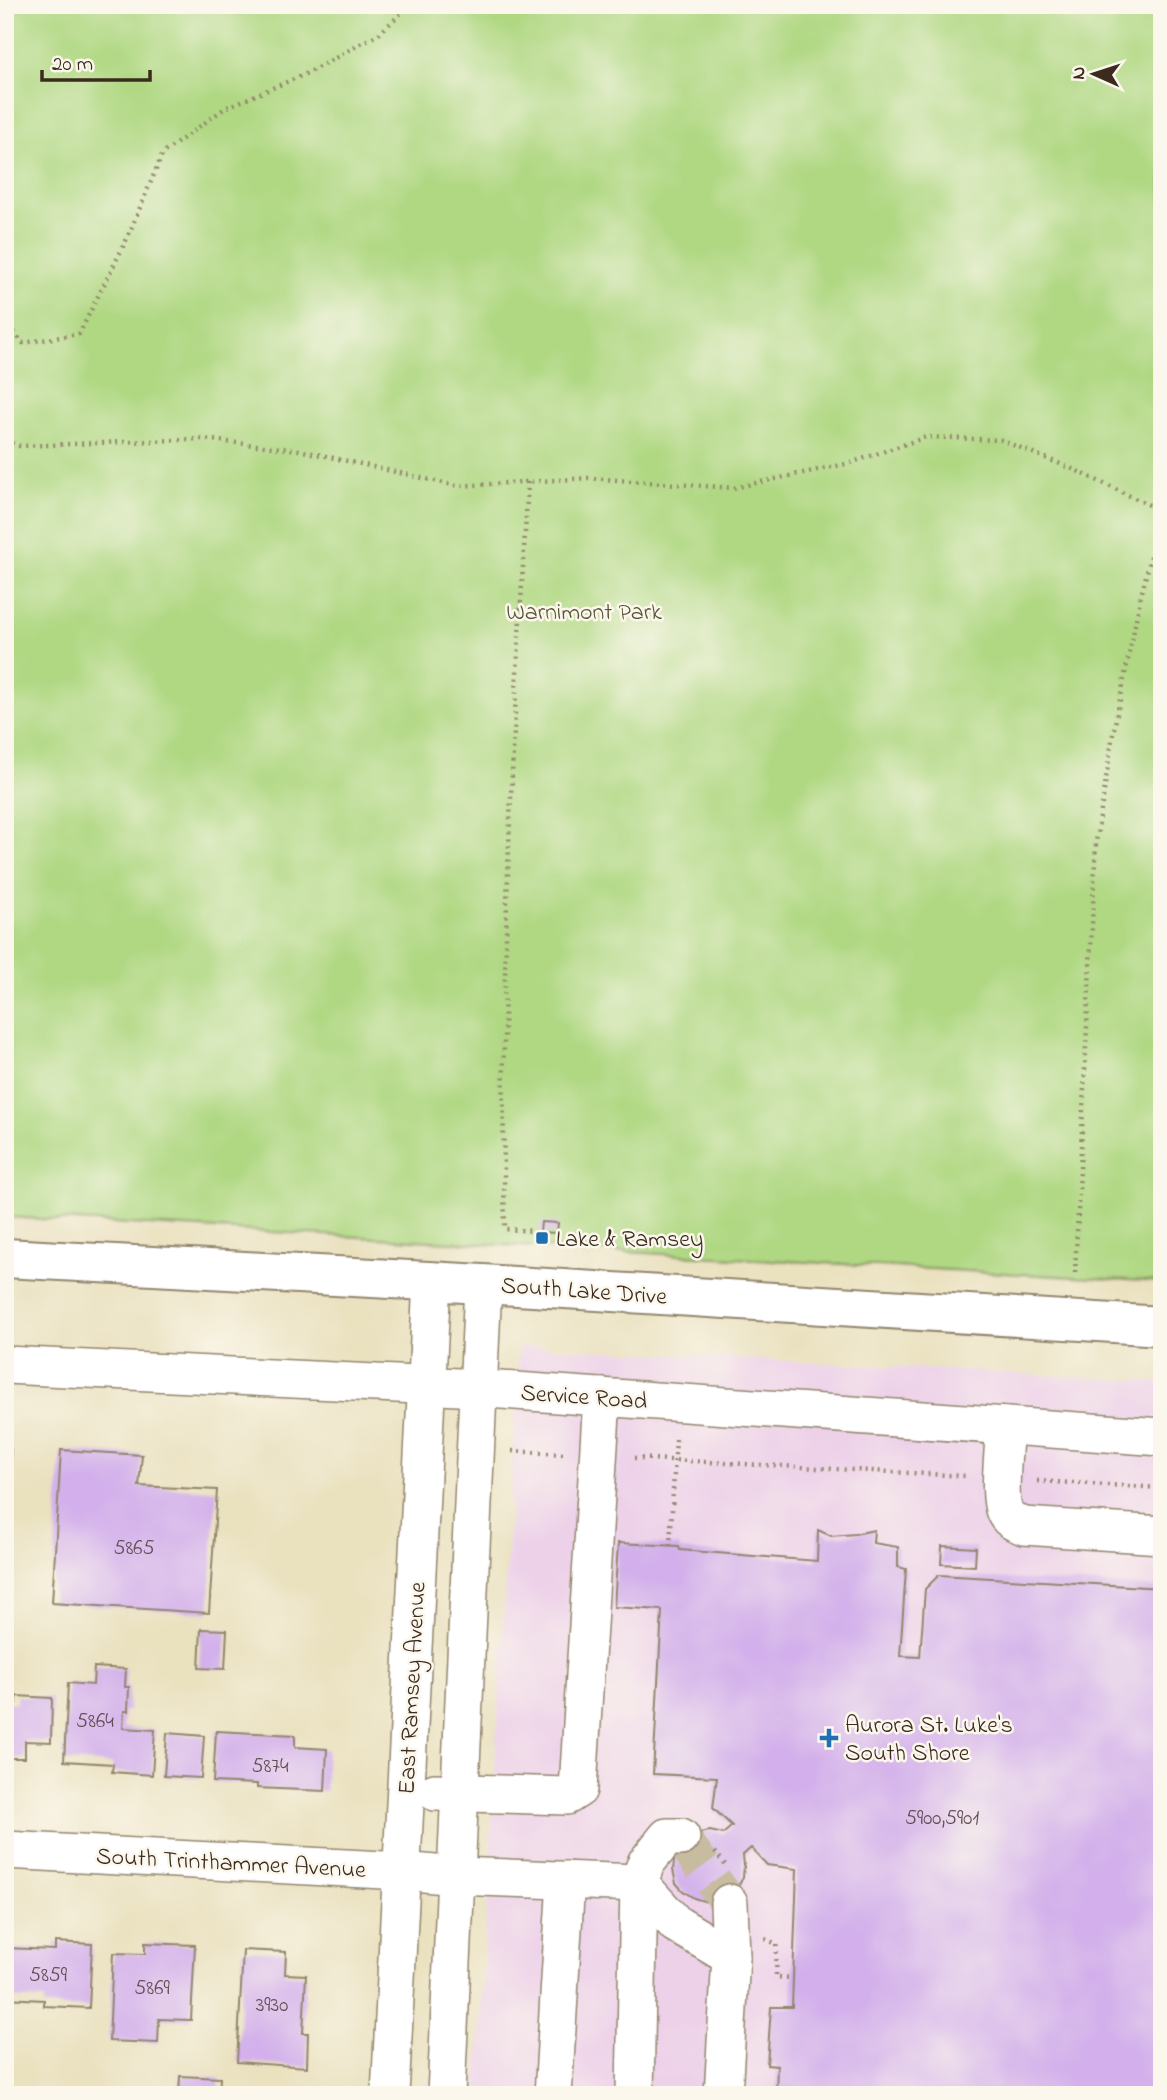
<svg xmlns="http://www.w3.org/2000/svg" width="1167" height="2100" font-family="'Indie Flower',sans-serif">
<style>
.built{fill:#edd1e9}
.green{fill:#b0d883;stroke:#768150;stroke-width:2}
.building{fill:#d3b0eb}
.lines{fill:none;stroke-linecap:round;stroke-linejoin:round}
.minor-tunnel{stroke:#c7bc9f;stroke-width:37;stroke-dasharray:37 18;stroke-linecap:butt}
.minor-casing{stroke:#92866e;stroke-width:40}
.major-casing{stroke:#92866e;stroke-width:42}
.path{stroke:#92866e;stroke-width:4.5;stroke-dasharray:2 5;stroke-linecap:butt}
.minor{stroke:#fff;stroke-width:37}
.major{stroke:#fff;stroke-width:38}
.poi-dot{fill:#1f6fb2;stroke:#fbf7ec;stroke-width:2.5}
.labels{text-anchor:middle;stroke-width:5;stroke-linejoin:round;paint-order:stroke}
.number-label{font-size:21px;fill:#614c51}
.park-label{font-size:24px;fill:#585637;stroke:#fbf7ec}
.poi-label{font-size:24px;fill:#3b2a1e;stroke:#fbf7ec;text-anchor:start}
.street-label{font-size:24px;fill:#3b2a1e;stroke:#fbf7ec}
</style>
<rect width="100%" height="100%" fill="#fbf7ec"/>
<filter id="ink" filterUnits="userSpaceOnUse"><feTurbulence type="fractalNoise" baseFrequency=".0143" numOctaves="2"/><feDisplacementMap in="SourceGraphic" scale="14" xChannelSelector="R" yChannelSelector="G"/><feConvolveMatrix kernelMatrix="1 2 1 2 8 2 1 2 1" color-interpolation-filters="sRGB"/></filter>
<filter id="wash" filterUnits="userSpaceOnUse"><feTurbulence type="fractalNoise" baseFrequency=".00686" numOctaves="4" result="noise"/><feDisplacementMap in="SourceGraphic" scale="28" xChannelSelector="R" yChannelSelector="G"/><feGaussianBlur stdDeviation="1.57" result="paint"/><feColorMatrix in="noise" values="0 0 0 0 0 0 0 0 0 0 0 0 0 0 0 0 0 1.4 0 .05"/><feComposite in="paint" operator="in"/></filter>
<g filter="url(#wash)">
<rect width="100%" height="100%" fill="#eae1bf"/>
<path class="built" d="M519 1346 1162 1382V2095H476Z"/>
<path class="green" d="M5 5H1162V1282L5 1217Z"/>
<g id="blocks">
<g class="building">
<path d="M541 1222 558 1223 557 1233 540 1232Z"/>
<path d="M5 1448 11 1449 7 1502H5Z"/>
<path d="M61 1450 142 1455 139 1486 217 1490 209 1613 52 1603Z"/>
<path d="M818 1530 831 1536 855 1534 874 1530 873 1543 898 1547V1567L906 1569 900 1656 920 1657 925 1589 939 1575 1162 1588V2095H776L777 2066 767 2065 771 2007H792L797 1869 767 1865 751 1848 743 1855 744 1866 743 1877 737 1888 717 1900 707 1902 694 1898 683 1891 676 1883 673 1870 675 1853 694 1834 710 1831 723 1834 732 1826 713 1808 717 1777 653 1774 662 1610 614 1607 618 1543 679 1546 680 1550 817 1561Z"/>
<path d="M942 1546 976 1548 975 1566 941 1564Z"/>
<path d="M201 1629 227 1630 225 1669 199 1668Z"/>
<path d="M94 1667 126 1669 125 1687H129L128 1711H124L123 1728 155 1730 152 1775 112 1772 113 1764 64 1761 68 1683 93 1685Z"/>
<path d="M16 1696 52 1698 51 1742 25 1741V1758H5V1702L17 1703Z"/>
<path d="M216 1731 295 1735V1747L327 1749 325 1791 257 1788V1784L213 1782Z"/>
<path d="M167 1733 204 1736 201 1778 164 1776Z"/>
<path d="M55 1942 92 1944 89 2008 44 2006V2000L5 1998V1948L55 1950Z"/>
<path d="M145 1943 195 1945 191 2020 159 2019 158 2043 109 2041 113 1953 145 1954Z"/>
<path d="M243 1950 286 1952 285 1974 306 1975 303 2033H308L307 2067 237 2062Z"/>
<path d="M180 2076 220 2078 219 2095H179Z"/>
</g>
</g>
</g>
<g filter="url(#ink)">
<use href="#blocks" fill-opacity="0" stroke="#92866e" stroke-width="2"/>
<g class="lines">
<path class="minor-tunnel" d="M681 1837 729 1903"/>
<defs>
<g id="minor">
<path d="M5 1365 459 1387 1162 1437"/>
<path d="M1005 1426C1004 1444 997 1501 1006 1514 1010 1521 1017 1523 1024 1526L1162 1535"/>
<path d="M435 1792 567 1796 578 1789 602 1397"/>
<path d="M5 1850 403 1871 456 1876 639 1883 676 1924 731 1957"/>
<path d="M390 2095 432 1281"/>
<path d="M446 2095 483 1284"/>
<path d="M553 2095 566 1880"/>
<path d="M635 2095 639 1883 646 1863 667 1837H681"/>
<path d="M723 2095 731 1957 729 1903"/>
</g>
<path id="major" d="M5 1258 483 1284 1162 1326"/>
</defs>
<use href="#minor" class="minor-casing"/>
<use href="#major" class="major-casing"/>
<g class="path">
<path d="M5 321 23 343 79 334 125 243 163 153 225 108 308 73 380 33 410 5"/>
<path d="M5 441 20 446 202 439 299 450 457 486 589 478 733 488 850 463 926 437 1001 440 1075 470 1162 511"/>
<path d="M528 482C513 731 499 980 505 1229L534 1231"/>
<path d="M1075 1273 1096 842 1113 734 1140 600 1162 511"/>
<path d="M512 1451 563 1454"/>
<path d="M634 1458 965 1476"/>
<path d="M1037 1481 1162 1488"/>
<path d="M670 1546 676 1438"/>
<path d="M715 1852 727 1867"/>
<path d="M765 1939 777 1944 776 1977 793 1978"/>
</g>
<use href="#minor" class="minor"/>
<use href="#major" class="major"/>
</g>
</g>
<g class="poi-dot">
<rect x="535" y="1231" width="14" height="14" rx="3.5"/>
<path d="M825.5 1727.5h7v7h7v7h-7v7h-7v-7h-7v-7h7z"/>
</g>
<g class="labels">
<g class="number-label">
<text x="134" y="1554">5865</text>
<text x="95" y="1727">5864</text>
<text x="270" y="1772">5874</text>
<text x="942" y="1824">5900,5901</text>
<text x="48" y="1981">5859</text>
<text x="152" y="1994">5869</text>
<text x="272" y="2011">3930</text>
</g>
<g class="park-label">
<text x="584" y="619">Warnimont Park</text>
</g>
<g class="poi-label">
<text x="556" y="1246">Lake &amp; Ramsey</text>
<text x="845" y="1732">Aurora St. Luke's<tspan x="845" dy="28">South Shore</tspan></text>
</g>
<g class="street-label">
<text transform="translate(584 1290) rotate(4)" y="8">South Lake Drive</text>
<text transform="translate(584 1396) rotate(4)" y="8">Service Road</text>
<text transform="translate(411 1688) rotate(-87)" y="8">East Ramsey Avenue</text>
<text transform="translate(231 1862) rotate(3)" y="8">South Trinthammer Avenue</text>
</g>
</g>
<rect width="1167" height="2100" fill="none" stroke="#fbf7ec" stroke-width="28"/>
<g transform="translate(1094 74) rotate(273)" stroke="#fbf7ec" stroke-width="5" paint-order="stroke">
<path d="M0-5L12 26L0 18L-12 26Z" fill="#3b2a1e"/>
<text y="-10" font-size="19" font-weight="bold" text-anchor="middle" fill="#3b2a1e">N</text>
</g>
<path d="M42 70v10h108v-10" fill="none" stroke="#3b2a1e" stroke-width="3.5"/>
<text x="52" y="70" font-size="21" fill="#3b2a1e" stroke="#fbf7ec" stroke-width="5" paint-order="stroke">20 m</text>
</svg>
